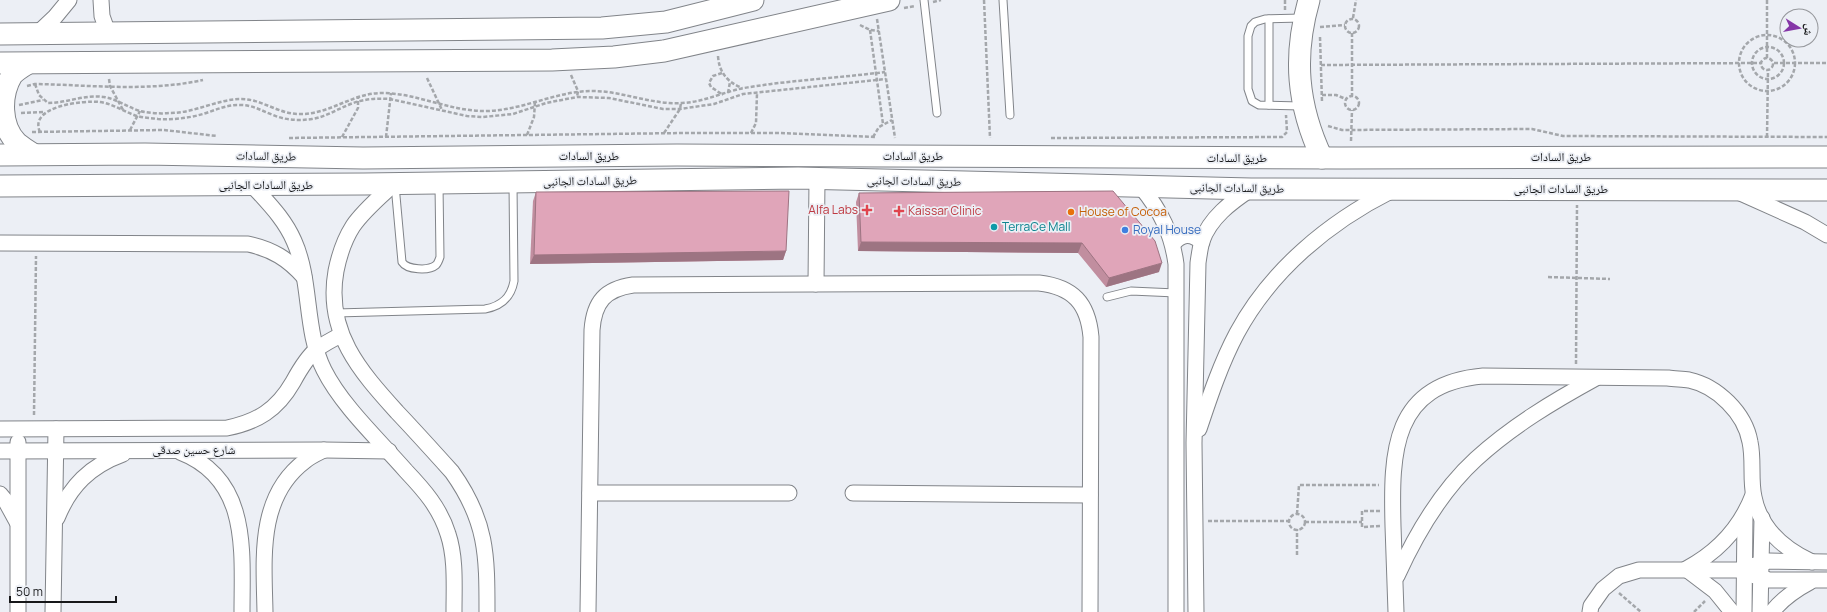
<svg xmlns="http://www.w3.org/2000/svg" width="1827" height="612" font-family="Manrope,'Noto Naskh Arabic',sans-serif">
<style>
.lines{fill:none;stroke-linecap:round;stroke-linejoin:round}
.lane-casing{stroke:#818489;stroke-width:9}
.street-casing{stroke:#818489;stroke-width:17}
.secondary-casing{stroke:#818489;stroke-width:23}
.path{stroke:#a4a7ab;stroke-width:2.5;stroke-dasharray:4 2;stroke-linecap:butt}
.lane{stroke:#fff;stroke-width:7}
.street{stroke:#fff;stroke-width:15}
.secondary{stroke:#fff;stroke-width:21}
.wall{fill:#c18e9f}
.shaded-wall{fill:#9d7482}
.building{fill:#e0a5b9;stroke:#9d7482}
.health-dot{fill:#e0444e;stroke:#eceff5;stroke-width:1.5}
.food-dot{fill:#e8710a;stroke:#eceff5;stroke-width:1.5}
.culture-dot{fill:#0f9aa8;stroke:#eceff5;stroke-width:1.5}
.shop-dot{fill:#3f7fe0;stroke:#eceff5;stroke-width:1.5}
.labels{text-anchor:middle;stroke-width:3.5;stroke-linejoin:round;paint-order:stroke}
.street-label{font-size:12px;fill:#17181a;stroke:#eceff5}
.health-label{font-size:12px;fill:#be3a42;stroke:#eceff5;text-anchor:end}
.food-label{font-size:12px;fill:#c56008;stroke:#eceff5;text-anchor:start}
.culture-label{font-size:12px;fill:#0d838f;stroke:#eceff5;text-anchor:start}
.shop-label{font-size:12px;fill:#366cbe;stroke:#eceff5;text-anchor:start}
</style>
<rect width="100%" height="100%" fill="#eceff5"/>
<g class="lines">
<defs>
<g id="lane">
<path d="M924 0 937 113"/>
<path d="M1003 0 1010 115"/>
<path d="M1269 19V105"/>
<path d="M1301 106 1259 105 1252 101 1248 89V36L1251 26 1255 22 1265 19 1302 18"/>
<path d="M395 185 402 262C407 270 429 271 436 265 438 263 439 260 440 257L439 185"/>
<path d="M1107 297 1131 291 1176 293"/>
<path d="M336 313 485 309C502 306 511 297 514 281L513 184"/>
</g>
<g id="street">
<path d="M101 0 102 16 108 33"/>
<path d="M37 34 55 17 69 0"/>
<path d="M395 183C380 197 364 210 353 226 344 240 339 256 336 271 325 332 360 371 397 412 416 432 434 452 452 472 487 521 487 555 487 612"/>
<path d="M252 185C268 203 284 218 294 241 312 281 304 330 324 370 342 406 380 441 406 471 424 490 440 508 448 534 456 558 454 586 454 612"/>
<path d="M1141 187C1161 211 1172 234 1176 264V612"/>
<path d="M1738 192 1805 222 1827 235"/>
<path d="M0 243 248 244C272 249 288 259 304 277"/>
<path d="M1173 244C1182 233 1191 233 1202 242"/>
<path d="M816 284 817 179"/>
<path d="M0 429 227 428C257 422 277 410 293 382 299 371 307 357 317 349 324 344 333 339 341 335"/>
<path d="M1199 429C1210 396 1221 363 1237 333 1271 270 1329 222 1391 191"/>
<path d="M18 442V612"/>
<path d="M0 451 324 450 389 451"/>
<path d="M180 452C250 479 242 551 242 612"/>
<path d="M590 493H789"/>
<path d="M853 493 1090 495"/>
<path d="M0 494 5 500 17 522"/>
<path d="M57 518C70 486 90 466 123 454"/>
<path d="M1752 566 1769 561 1827 562"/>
<path d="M1752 575 1769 580H1827"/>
<path d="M1397 576C1416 534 1441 491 1476 459 1512 426 1554 401 1596 378"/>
<path d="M53 612 56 429"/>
<path d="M265 612C264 559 257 497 305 461 311 456 318 453 324 450"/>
<path d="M588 612 592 330C594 302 605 289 633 285L1039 283C1073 287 1088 303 1091 337L1090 612"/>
<path d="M1196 612 1194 443 1198 263C1199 256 1200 248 1202 241 1210 218 1231 202 1251 189"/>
<path d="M1396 612C1395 583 1394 555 1393 526 1391 452 1392 384 1483 376L1668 378C1674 379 1682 379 1689 380 1717 386 1745 413 1750 442 1754 460 1750 479 1754 497 1760 528 1784 549 1812 562"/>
<path d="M1590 612 1591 606 1603 589 1619 576 1639 570H1744"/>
<path d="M1732 612 1715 591 1686 569C1718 552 1740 529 1753 495"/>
<path d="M1744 612 1745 515"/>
<path d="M1760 612 1762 518"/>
<path d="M1772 612C1783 598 1795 590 1810 582"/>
</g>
<g id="secondary">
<path d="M1309 0C1293 56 1297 105 1322 158"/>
<path d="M0 34 602 28 666 22 753 0"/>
<path d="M0 63 552 60 614 57 664 51 889 0"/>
<path d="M27 64C22 67 16 71 12 75 0 95 0 126 17 143 22 147 28 151 33 154"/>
<path d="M0 155 145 154 363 158 677 155 1341 158 1827 157"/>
<path d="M0 186 364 184 798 178 1251 189 1827 190"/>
</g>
</defs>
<use href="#lane" class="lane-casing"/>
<use href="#street" class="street-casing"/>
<use href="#secondary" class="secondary-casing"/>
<g class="path">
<path d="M984 0 990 138"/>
<path d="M933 2 941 0"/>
<path d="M904 8 915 6"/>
<path d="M1285 10V0"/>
<path d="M1353 18 1356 0"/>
<circle cx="1352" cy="26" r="7"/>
<path d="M877 19 895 138"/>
<path d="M860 25 870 30 879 31"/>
<path d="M1320 27 1345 25"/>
<path d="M870 30 883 124"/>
<path d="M1352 33V95"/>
<circle cx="1767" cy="63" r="28"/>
<path d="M1320 37 1322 102"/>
<circle cx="1768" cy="63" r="16"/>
<path d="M718 56C719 72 727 82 742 88"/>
<circle cx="1767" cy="64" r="6"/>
<path d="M1767 58V0"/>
<path d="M1774 63H1827"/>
<path d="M1321 65 1761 63"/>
<path d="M722 73 713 76 709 83 711 87 723 95"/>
<path d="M571 75 578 91 577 97"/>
<path d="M427 78 442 110"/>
<path d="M109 79 110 86 123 110"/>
<path d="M35 84 39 95 48 103C67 103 85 94 104 97 117 99 127 107 140 111 149 113 160 114 170 113 195 113 218 99 241 99 262 99 278 114 299 114 329 115 352 93 382 93 417 93 451 112 487 111 524 110 556 91 592 91 623 91 651 105 682 103 704 102 723 92 744 88 791 80 839 78 885 72"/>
<path d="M27 86 35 84C91 85 148 92 203 80"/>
<path d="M728 93 730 82"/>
<path d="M1322 95H1336L1346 99"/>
<circle cx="1352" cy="103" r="7"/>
<path d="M19 105 43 100"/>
<path d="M21 113 44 112"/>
<path d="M1328 126 1342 130 1532 129 1563 136 1827 137"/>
<path d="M130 130 140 111"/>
<path d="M32 132 164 130 217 136"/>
<path d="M40 132C28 106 84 100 100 102 114 104 124 112 137 116 144 118 151 118 158 119 173 120 189 118 203 114 216 110 228 104 241 105 253 105 262 111 273 115 285 120 298 121 312 119 325 117 336 110 348 105 362 99 376 98 390 99L467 116 483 117 513 114 546 103 577 97 609 98 663 109H680L714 104 743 94 886 79"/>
<path d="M664 133 680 109 681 103"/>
<path d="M751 133 756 123 757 93"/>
<path d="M527 135 534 117 535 102"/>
<path d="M342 137 358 108V96"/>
<path d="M386 137 391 93"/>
<path d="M873 137 879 127 892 120"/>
<path d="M1767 137 1768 70"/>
<path d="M289 138 684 133H779L876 137"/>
<path d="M1051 138 1282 137 1287 132 1286 115"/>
<path d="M1351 141 1352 110"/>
<path d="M1548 277 1610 279"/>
<path d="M1576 364 1577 205"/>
<path d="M34 415 36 256"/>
<path d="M1380 511H1362V527L1380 526"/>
<path d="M1297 514 1299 485H1379"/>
<circle cx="1297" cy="522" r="8"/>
<path d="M1208 521H1290"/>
<path d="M1305 522H1362"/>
<path d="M1297 555V529"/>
<path d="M1619 593 1641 612"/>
<path d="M1694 612 1705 601"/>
</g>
<use href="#lane" class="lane"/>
<use href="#street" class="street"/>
<use href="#secondary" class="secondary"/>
</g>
<g class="wall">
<path d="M1113 191 1159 272 1106 287 1078 253 858 251 856 202 859 193Z"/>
<path d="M536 192 786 251 783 260 530 264 533 201Z"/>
</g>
<g class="shaded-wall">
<path d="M861 242 1082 243 1078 253 858 251Z"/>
<path d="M786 251 783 260 530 264 534 255Z"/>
<path d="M1162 263 1159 272 1106 287 1109 278Z"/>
</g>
<g class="building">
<path d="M789 191 786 251 534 255 536 192Z"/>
<path d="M1113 191 1155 241 1162 263 1109 278 1082 243 861 242 859 193Z"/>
</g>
<g class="health-dot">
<path d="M865 204h4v4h4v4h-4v4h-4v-4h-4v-4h4z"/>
<path d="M897 205h4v4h4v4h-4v4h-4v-4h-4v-4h4z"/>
</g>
<circle class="food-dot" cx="1071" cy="212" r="4"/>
<circle class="culture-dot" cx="994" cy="227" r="4"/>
<circle class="shop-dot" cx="1125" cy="230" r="4"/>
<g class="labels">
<g class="street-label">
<text transform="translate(266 156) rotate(1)" y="4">طريق السادات</text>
<text x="589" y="160">طريق السادات</text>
<text x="913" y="160">طريق السادات</text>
<text x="1561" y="161">طريق السادات</text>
<text x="1237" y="162">طريق السادات</text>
<text transform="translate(590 181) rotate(-1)" y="4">طريق السادات الجانبى</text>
<text transform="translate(914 181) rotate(1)" y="4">طريق السادات الجانبى</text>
<text x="266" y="189">طريق السادات الجانبى</text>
<text transform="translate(1237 188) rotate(1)" y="4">طريق السادات الجانبى</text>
<text x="1561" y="193">طريق السادات الجانبى</text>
<text x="194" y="454">شارع حسين صدقى</text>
</g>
<g class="health-label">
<text x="858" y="214">Alfa Labs</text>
<text x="908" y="215" text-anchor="start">Kaissar Clinic</text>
</g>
<g class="food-label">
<text x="1079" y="216">House of Cocoa</text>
</g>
<g class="culture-label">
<text x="1002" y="231">TerraCe Mall</text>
</g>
<g class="shop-label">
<text x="1133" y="234">Royal House</text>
</g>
</g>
<g transform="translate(1799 28) rotate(101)"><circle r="19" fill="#eceff5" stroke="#97999d"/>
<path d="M0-3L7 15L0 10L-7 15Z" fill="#8536a7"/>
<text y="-6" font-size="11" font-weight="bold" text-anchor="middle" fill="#17181a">ش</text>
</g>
<path d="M10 596v6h106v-6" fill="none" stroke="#17181a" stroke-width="2"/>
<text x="16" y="596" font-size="12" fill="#17181a" stroke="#eceff5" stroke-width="3" paint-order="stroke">50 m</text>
</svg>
